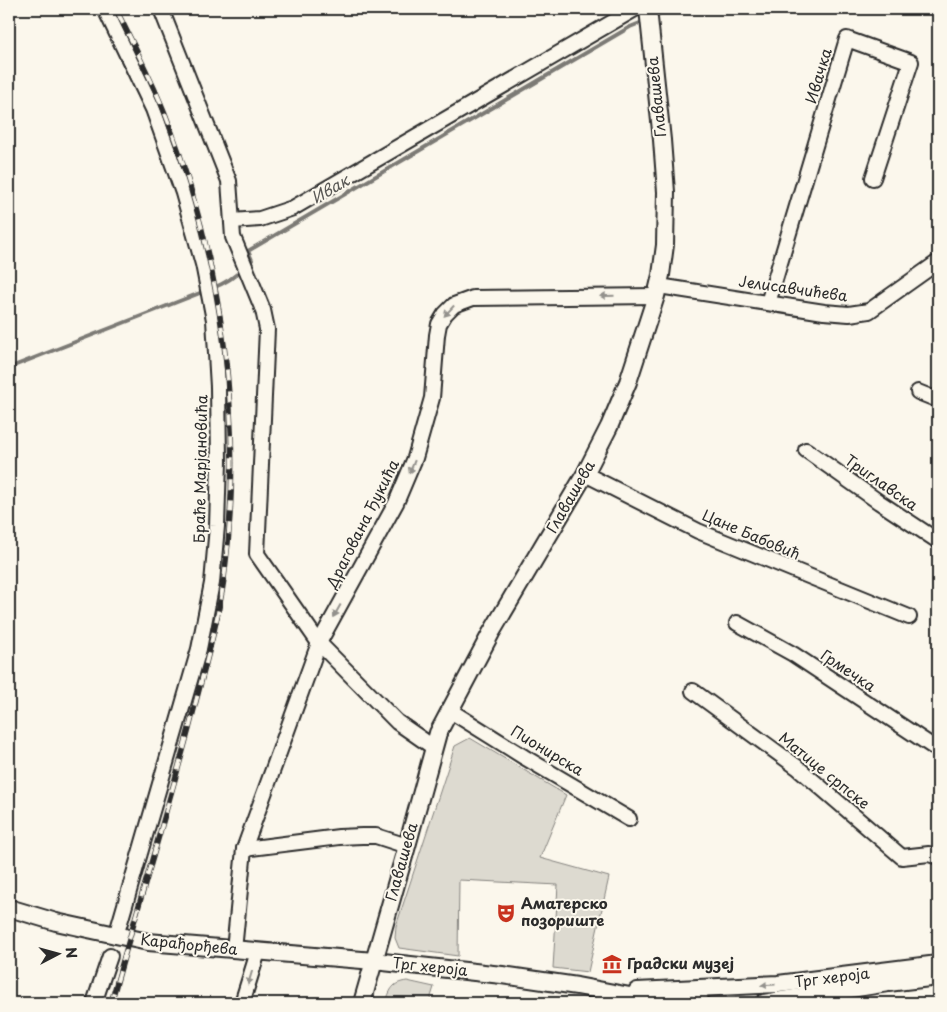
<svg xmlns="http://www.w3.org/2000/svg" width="947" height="1012" font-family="'Playpen Sans',sans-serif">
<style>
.green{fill:#dddad0;stroke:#84827e}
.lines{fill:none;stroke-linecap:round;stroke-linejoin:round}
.stream{stroke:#7b7a75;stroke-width:4}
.minor-casing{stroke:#2b2b2b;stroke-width:18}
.major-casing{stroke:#2b2b2b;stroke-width:20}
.minor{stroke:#fbf7ec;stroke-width:14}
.major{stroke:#fbf7ec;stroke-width:16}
.rail-casing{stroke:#2b2b2b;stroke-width:5.5}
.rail{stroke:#fbf7ec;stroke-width:4;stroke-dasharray:11;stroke-linecap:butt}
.oneway{fill:#93918c}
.labels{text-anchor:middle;stroke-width:4;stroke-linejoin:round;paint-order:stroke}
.street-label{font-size:15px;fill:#2b2b2b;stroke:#fbf7ec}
.poi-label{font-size:15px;font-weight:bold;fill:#2b2b2b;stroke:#fbf7ec;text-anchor:start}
.water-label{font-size:16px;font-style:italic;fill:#5a5956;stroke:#fbf7ec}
</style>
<rect width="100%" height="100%" fill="#fbf7ec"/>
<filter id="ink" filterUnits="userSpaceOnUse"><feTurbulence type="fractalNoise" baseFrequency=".02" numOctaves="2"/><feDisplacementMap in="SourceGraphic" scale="10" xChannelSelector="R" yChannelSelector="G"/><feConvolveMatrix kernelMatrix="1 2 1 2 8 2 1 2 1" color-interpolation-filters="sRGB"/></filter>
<g filter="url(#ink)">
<g class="green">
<path d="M470 738 566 795 540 858 609 877 588 972 553 968 558 885 459 880 458 956 399 948 395 938 396 926 455 746Z"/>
<path d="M407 981 434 987 429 1003H392L386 1001C391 989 392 983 407 981Z"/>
</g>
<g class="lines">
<g class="stream">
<path d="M653 17 659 14 663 9"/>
<path d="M248 263 252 260 248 251 630 27 645 21"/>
<path d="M212 288C224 284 234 278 243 268"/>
<path d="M9 366 11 367 205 291"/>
</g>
<defs>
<g id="minor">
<path d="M105 9 153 109 183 193 203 264 214 320 218 387 219 461 217 526 212 583 199 649 116 936"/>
<path d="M161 9 229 181 233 237 263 310 267 329 257 554 319 643 397 722 433 747"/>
<path d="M232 221 260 219 293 208 635 9"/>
<path d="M659 286 824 312 849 314 869 311 938 262"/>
<path d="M768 303 847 39 911 62 873 178"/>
<path d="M918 392 938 400"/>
<path d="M806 450 879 502 938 541"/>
<path d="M585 474 698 531 909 617"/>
<path d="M737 623 793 654 938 750"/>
<path d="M693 691 797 767 902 857 929 854 938 857"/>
<path d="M449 710 524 757 629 819"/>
<path d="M244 849 339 837 362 836H376L407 846"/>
<path d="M234 950 244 849 319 643 396 503 415 458 432 398 437 335 439 324 445 314 454 305 473 298 656 296"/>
<path d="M699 987 701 1003"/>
<path d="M94 1003 110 956"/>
<path d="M242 1003 258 952"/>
</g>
<g id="major">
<path d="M9 908 56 922 148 942 374 961 502 975 577 986 667 1003"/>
<path d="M637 991 778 984 938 964"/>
<path d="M362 1003 407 846 438 733 491 633 585 474 609 427 628 382 656 296 661 275 665 245 666 192 662 140 648 9"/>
<path d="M764 1003 888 983 938 977"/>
</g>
</defs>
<use href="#minor" class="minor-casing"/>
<use href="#major" class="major-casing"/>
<use href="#minor" class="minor"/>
<use href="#major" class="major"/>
<defs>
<path id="rail" d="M111 1003C137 910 165 818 190 725 202 676 217 628 224 579 245 422 222 263 166 116 152 80 133 44 116 9"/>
</defs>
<use href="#rail" class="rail-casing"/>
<use href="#rail" class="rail"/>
</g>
<defs><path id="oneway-solid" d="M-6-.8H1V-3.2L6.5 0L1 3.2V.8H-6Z" transform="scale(1.25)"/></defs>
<g class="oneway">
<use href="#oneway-solid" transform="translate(607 296) rotate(179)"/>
<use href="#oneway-solid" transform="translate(449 311) rotate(133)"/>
<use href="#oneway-solid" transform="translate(412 467) rotate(112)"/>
<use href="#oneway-solid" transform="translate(337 611) rotate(119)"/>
<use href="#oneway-solid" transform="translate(250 978) rotate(107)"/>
<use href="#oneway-solid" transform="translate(768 985) rotate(176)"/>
</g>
</g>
<defs>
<symbol id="theatre-bare" viewBox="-9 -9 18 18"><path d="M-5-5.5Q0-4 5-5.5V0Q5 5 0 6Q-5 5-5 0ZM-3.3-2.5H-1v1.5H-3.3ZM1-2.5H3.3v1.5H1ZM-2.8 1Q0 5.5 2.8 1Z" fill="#c8321e" stroke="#fbf7ec" stroke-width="2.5" paint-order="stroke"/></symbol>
<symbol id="museum-bare" viewBox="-9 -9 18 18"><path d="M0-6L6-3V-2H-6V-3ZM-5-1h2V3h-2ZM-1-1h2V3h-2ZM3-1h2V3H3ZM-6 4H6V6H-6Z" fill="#c8321e" stroke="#fbf7ec" stroke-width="2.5" paint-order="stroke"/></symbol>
</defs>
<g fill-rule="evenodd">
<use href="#theatre-bare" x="492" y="899" width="28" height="28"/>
<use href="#museum-bare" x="598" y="950" width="28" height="28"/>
</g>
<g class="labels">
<g class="street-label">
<text transform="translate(819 76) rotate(-73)" y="5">Ивачка</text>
<text transform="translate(657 97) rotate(-96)" y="5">Главашева</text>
<text transform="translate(793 289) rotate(8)" y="5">Јелисавчићева</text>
<text transform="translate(201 469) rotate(-89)" y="5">Браће Марјановића</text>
<text transform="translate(881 483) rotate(35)" y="5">Триглавска</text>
<text transform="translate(571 497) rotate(-60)" y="5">Главашева</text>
<text transform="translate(363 524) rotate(-63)" y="5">Драгована Ђукића</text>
<text transform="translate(751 535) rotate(23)" y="5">Цане Бабовић</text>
<text transform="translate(848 671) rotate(34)" y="5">Грмечка</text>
<text transform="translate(547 751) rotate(31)" y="5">Пионирска</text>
<text transform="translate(824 771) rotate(39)" y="5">Матице српске</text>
<text transform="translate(402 862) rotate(-74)" y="5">Главашева</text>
<text transform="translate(189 945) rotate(6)" y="5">Карађорђева</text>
<text transform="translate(430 967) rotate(6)" y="5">Трг хероја</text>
<text transform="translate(832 978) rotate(-7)" y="5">Трг хероја</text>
</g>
<g class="poi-label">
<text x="521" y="909">Аматерско<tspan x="521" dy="17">позориште</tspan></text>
<text x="627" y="969">Градски музеј</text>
</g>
<g class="water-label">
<text transform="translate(330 189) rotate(-30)" y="6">Ивак</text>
</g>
</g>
<rect width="947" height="1012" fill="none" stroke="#fbf7ec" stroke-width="30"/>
<rect x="15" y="15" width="917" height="982" fill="none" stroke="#2b2b2b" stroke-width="2" filter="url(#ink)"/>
<g transform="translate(58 954) rotate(84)" stroke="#fbf7ec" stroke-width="4" paint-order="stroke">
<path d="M0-4L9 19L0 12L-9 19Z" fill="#2b2b2b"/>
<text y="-8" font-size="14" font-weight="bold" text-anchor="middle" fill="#2b2b2b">N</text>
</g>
</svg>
